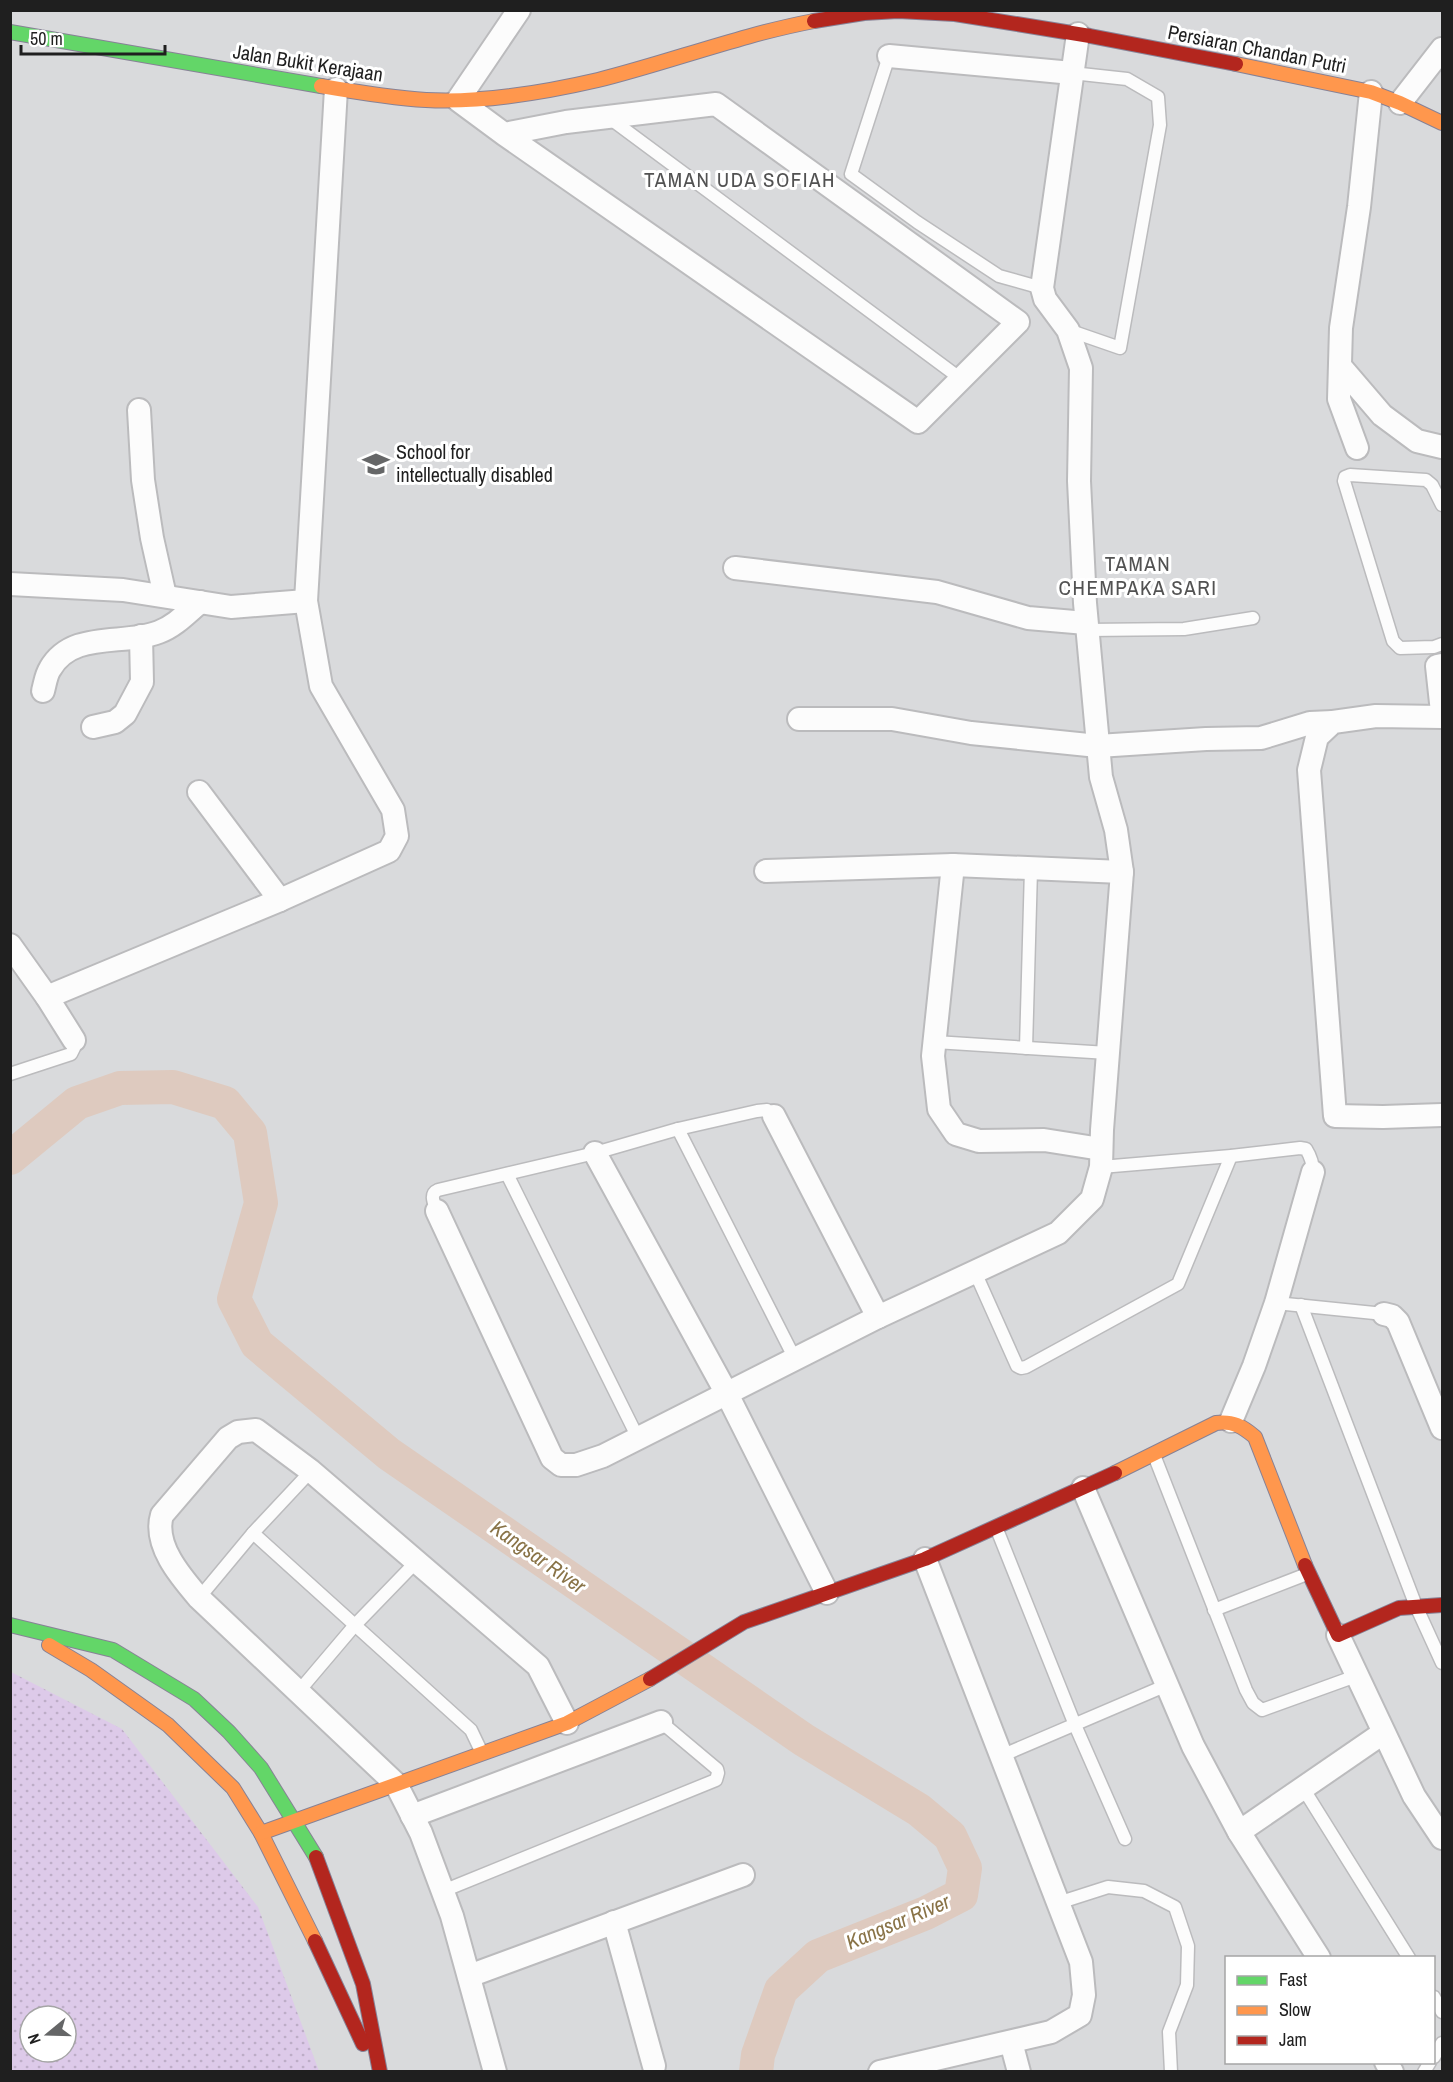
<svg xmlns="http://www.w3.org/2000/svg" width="1453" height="2082" font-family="'Archivo Narrow',sans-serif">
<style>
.residential{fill:#d9dadc;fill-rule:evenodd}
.grass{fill:url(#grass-dots);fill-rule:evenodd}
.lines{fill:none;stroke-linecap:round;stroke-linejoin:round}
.river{stroke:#decabf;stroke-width:34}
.lane-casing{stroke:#bbbbbd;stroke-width:15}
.street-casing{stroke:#bbbbbd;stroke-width:26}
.fast-casing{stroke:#878296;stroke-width:16}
.slow-casing{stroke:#878296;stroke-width:16}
.jam-casing{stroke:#878296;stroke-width:16}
.lane{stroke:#fcfcfc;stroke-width:12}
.street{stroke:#fcfcfc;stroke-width:22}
.fast{stroke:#63d668;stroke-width:14}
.slow{stroke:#ff974d;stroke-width:14}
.jam{stroke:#b3261e;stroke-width:14}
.labels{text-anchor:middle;stroke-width:6;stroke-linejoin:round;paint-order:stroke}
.street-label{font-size:20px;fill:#1f1f1f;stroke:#fff}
.poi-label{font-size:20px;fill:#1f1f1f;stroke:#fff;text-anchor:start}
.neighbourhood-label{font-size:21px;letter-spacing:1.5px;fill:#525252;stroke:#fff}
.water-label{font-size:21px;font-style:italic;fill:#897347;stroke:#fff}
</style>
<defs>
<pattern id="grass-dots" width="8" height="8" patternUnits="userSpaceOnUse" patternTransform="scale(1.5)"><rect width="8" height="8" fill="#ddcae9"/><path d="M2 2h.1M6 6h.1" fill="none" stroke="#bdadc7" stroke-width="1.8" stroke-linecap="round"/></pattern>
</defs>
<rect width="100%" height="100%" fill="#e8e9ed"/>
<path class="residential" d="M11 11H1442V2071L11 2072ZM1226 1958H1434V2062H1226ZM30 2016H66V2052H30Z"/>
<path class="grass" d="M11 1672 122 1729 258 1907 319 2071H11ZM30 2016H66V2052H30Z"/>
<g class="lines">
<path class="river" d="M10 1158 77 1103 120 1088 173 1087 225 1103 250 1133 261 1203 234 1299 257 1344 389 1454 804 1740 919 1810 950 1836 965 1868 961 1895 926 1913 818 1956 781 1990 758 2055 756 2072"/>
<defs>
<g id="lane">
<path d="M889 56 851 174 917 222 999 276 1042 288"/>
<path d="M608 117 961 379"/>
<path d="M1068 330 1120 348 1160 125 1158 97 1127 79 1072 73"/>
<path d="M1442 505 1432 485 1426 480 1350 475 1345 477 1344 481 1393 641 1400 648 1434 647 1442 644"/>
<path d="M1087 630 1184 629 1253 618"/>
<path d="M935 1042 1108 1053"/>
<path d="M1026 1048 1031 869"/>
<path d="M10 1074 71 1054 74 1048V1040"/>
<path d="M678 1129 795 1359"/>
<path d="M1101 1167 1231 1156 1300 1148 1306 1149C1311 1157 1313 1163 1313 1172"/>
<path d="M507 1174 638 1438"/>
<path d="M437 1211C434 1203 429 1194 438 1190L595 1153 678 1129 757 1111 767 1110 774 1116"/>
<path d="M975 1272 1017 1366 1021 1368 1026 1367 1178 1284 1231 1156"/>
<path d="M1276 1303 1384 1314"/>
<path d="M1301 1305 1416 1606 1442 1663"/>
<path d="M1154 1455 1246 1690 1253 1703 1262 1710 1356 1676"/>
<path d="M996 1527 1075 1725 1125 1839"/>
<path d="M253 1533 471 1730 482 1753"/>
<path d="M199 1598 253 1533 311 1471"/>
<path d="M1214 1610 1307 1574"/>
<path d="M299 1691 355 1625 417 1561"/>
<path d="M1001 1756 1167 1685"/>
<path d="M1303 1788 1409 1958"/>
<path d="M443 1891 716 1780 718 1773 717 1769 661 1722"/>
<path d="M1058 1903 1108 1887 1144 1891 1175 1907 1188 1946 1187 1985 1169 2032 1171 2072"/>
<path d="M1434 1997 1442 2012"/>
<path d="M1434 2057 1442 2043"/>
<path d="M1424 2072 1430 2062"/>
</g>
<g id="street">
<path d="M889 56 1072 73"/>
<path d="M1400 103 1442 49"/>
<path d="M504 134 566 122 716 104 1018 322 918 422 504 134 458 100 519 10"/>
<path d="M1340 366 1382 415 1417 441 1442 447"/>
<path d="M139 410 143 480 152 538 165 596"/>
<path d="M1357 448 1339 399 1341 328 1359 207 1371 92"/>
<path d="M735 568 937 592 1028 618 1086 623"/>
<path d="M10 584 123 590 231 607 306 601"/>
<path d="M1442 665 1437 666 1442 712"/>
<path d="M43 691C45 684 46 675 50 669 72 630 123 646 159 632 175 626 187 613 200 602"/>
<path d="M1442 717 1376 716 1333 722 1317 737 1309 770 1335 1116 1383 1117 1442 1115"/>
<path d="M799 719H892L971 733 1098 746 1206 739 1261 738 1310 723 1333 722"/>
<path d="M93 727 115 722 125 714 142 682 141 636"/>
<path d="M199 792 280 900"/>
<path d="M953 865 933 1056 939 1109 956 1134 979 1141 1044 1140 1101 1149"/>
<path d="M766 871 953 865 1122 872"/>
<path d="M10 945 47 997 74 1040"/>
<path d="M47 997 280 900 389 851 397 836 393 810 321 686 306 601 336 89"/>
<path d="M774 1116 878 1317"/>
<path d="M595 1153 727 1394 827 1593"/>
<path d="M437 1211 552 1458 561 1465H576L603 1456 878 1317 1058 1233 1092 1199 1101 1167 1102 1130 1122 872 1116 830 1101 777 1085 603 1079 481 1081 368 1068 330 1045 299 1042 288 1078 34"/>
<path d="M1384 1314 1392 1316 1398 1322 1442 1428"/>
<path d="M1231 1421 1254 1366 1276 1303 1313 1172"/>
<path d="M1083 1488 1193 1746 1239 1832 1319 1958"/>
<path d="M1338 1635 1414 1796 1442 1838"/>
<path d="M412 1816 661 1722"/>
<path d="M1239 1832 1383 1733"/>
<path d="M614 1922 654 2066"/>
<path d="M469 1976 743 1875"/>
<path d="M1011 2042 1019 2072"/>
<path d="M1386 2062 1392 2072"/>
<path d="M495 2072 452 1916 421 1833 396 1784 199 1598C181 1577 153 1545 162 1515L228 1438 238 1432 256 1430 311 1471 538 1666 567 1723"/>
<path d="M880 2072 1051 2032 1080 2015 1084 1995 1081 1962 925 1559"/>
</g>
<g id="fast">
<path d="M10 32 321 86"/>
<path d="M10 1625 113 1650 194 1699 229 1732 261 1768 316 1857"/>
</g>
<g id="slow">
<path d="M1236 64 1371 92 1400 103 1442 123"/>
<path d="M321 86C356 92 391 98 426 100 483 103 542 93 598 80 670 62 740 35 814 21"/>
<path d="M1115 1473 1216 1423C1233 1421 1242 1426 1255 1437L1305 1565"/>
<path d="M49 1645 91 1670 168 1725 233 1788 261 1833 315 1941"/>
<path d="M261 1833 567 1723 650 1679"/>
</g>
<g id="jam">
<path d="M814 21 864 13 898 11 955 14 1090 36 1236 64"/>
<path d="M1305 1565 1338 1635 1399 1608 1442 1605"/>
<path d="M650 1679 744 1622 925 1559 1115 1473"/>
<path d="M316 1857 363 1984 380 2072"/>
<path d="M315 1941 363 2044"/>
</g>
</defs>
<use href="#lane" class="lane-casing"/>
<use href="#street" class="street-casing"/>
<use href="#fast" class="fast-casing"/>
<use href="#slow" class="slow-casing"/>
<use href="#jam" class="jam-casing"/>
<use href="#lane" class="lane"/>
<use href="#street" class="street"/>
<use href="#fast" class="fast"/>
<use href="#slow" class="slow"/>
<use href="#jam" class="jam"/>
</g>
<defs>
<symbol id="school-bare" viewBox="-9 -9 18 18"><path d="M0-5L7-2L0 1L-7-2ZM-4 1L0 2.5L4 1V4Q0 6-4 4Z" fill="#656667" stroke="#fff" stroke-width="2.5" paint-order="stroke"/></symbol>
</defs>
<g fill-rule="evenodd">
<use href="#school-bare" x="357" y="445" width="38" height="38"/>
</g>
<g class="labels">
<g class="street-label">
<text transform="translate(1257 49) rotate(11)" y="7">Persiaran Chandan Putri</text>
<text transform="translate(308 63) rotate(9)" y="7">Jalan Bukit Kerajaan</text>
</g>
<g class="poi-label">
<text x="396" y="459">School for<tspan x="396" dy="23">intellectually disabled</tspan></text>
</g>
<g class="neighbourhood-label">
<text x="740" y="187">TAMAN UDA SOFIAH</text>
<text x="1138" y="571">TAMAN<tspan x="1138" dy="24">CHEMPAKA SARI</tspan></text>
</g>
<g class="water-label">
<text transform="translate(538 1557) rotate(35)" y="7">Kangsar River</text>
<text transform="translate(898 1922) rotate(-23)" y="7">Kangsar River</text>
</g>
</g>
<rect width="1453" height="2082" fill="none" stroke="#1f1f1f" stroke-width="24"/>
<rect x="1225" y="1956" width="210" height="108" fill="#ffffff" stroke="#a5a5a5" stroke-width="1.5"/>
<rect x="1237" y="1976" width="30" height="9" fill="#63d668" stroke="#a5a5a5" stroke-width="1.5"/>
<text x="1279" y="1986" font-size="18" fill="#1f1f1f">Fast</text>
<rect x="1237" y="2006" width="30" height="9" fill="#ff974d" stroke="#a5a5a5" stroke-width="1.5"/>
<text x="1279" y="2016" font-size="18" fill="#1f1f1f">Slow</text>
<rect x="1237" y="2036" width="30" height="9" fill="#b3261e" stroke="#a5a5a5" stroke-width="1.5"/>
<text x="1279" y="2046" font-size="18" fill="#1f1f1f">Jam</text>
<g transform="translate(48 2034) rotate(251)"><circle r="28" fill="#ffffff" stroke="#a5a5a5" stroke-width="1.5"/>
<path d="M0-4.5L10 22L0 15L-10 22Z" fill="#656667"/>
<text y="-9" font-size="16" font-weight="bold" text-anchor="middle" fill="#1f1f1f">N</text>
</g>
<path d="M21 45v9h144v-9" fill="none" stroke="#1f1f1f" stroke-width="3"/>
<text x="30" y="45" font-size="18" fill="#1f1f1f" stroke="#ffffff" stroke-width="4.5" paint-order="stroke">50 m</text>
</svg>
